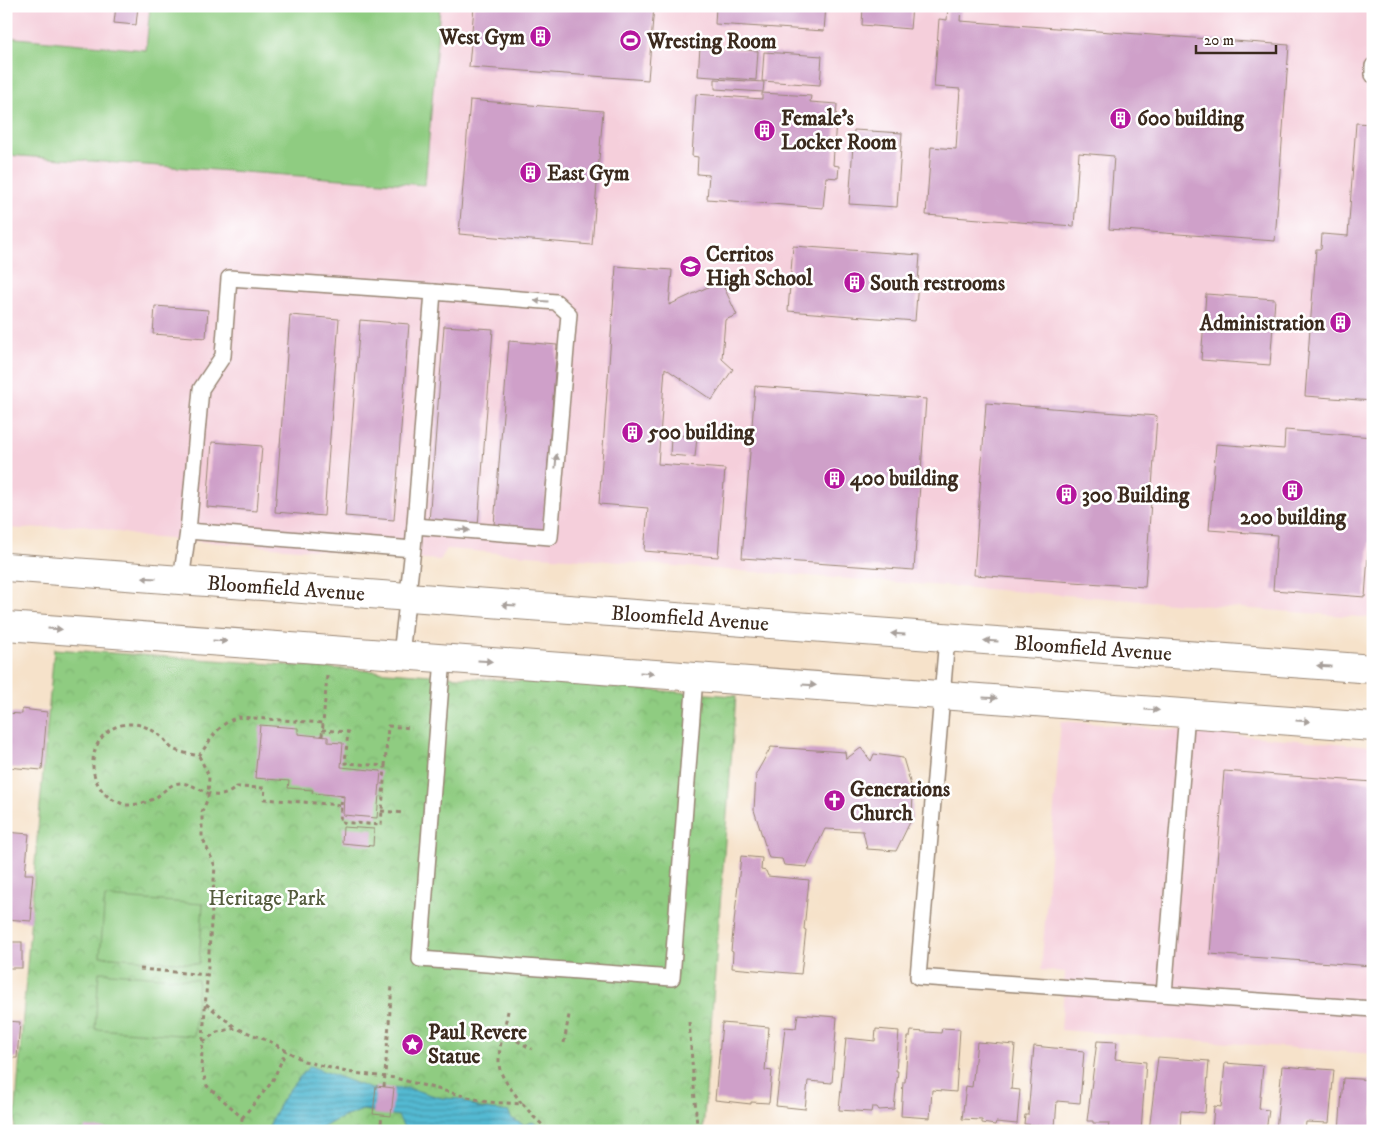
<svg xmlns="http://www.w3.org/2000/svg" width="1379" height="1137" font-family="'IM FELL DW Pica',serif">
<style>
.built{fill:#f5cfdb}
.park{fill:url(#park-crowns);stroke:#657b50}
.pitch{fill:#8fcc81;stroke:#657b50}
.water{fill:url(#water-rules);stroke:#477278}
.building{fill:#cfa0c9}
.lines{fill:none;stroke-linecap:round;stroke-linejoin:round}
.service-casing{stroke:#988674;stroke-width:18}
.tertiary-casing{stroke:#988674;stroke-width:30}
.path{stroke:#988674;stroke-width:3;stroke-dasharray:4 4;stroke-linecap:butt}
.service{stroke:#fff;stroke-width:15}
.tertiary{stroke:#fff;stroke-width:28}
.oneway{fill:#a79f9a}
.labels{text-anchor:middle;stroke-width:5;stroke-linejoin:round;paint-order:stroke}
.poi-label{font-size:21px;font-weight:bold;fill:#3b2a1e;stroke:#fff;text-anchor:start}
.street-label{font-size:21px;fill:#3b2a1e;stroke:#fff}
.park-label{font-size:21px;fill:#545b3c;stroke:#fff}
</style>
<defs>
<pattern id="park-crowns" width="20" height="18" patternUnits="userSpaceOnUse" patternTransform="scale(1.25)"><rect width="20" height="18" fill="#8fcc81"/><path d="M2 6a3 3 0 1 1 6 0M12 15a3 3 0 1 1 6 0" fill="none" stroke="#7caf6f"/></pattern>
<pattern id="water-rules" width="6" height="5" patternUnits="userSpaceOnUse" patternTransform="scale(1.25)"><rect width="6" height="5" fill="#53b9d2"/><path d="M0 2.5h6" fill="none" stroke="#4697aa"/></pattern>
</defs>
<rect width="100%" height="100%" fill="#fff"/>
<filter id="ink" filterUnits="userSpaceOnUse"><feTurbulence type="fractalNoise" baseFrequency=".02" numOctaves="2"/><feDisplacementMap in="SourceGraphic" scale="10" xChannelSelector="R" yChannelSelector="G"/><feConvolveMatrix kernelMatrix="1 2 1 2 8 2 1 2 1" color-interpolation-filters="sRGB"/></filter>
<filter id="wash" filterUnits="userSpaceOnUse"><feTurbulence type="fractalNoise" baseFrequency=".0096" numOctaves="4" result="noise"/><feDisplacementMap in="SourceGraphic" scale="20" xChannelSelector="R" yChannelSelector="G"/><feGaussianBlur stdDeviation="1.12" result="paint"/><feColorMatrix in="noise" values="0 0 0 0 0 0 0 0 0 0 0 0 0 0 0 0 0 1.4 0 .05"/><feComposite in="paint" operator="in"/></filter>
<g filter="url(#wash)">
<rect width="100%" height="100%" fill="#f6e2ca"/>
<g class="built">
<path d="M6 6H1373V618L447 549 440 560 144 537 84 525 24 529 6 528Z"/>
<path d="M1061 721 1373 746V1054L1061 1030 1065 972 1041 970Z"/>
</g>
<path class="park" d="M54 649 736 696 703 1131H14L37 839Z"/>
<g class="pitch">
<path d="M150 6H440L425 185 6 155V37L146 50Z"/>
<path d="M105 897 203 904 199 964 100 956Z"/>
<path d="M99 972 198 980 194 1036 95 1029Z"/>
</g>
<path class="water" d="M310 1066 371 1089 408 1088 442 1098 461 1099 479 1108 509 1112 511 1118 524 1125 533 1122 544 1131H406L398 1116 363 1110 336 1120 317 1131H268C274 1107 293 1083 310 1066Z"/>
<g id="blocks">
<g class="building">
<path d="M116 6H138L136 25 114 23Z"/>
<path d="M474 6H654L648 80 469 67Z"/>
<path d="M716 6H826L824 31 715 24Z"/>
<path d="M863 6H912L910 29 862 25Z"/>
<path d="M948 6H961L960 21 1289 45 1275 241 1109 229 1114 156 1079 153 1074 226 926 215 931 147 956 149 960 89 934 87 939 19 947 20Z"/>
<path d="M700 47 758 51 756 80 698 76Z"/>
<path d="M764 52 822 56 820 85 762 81Z"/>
<path d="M715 79 764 82 763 92 715 89Z"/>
<path d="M762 93 811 96 810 102 837 104 833 165 839 166 838 178 826 177 823 208 707 199 709 175 697 174 698 157 692 156 696 94 762 99Z"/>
<path d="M470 100 603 111 592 245 459 234Z"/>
<path d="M1356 123 1373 124V401L1305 396 1316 249H1321L1322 234 1348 236Z"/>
<path d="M854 130 902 133 897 207 849 204Z"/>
<path d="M793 246 920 255 915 321 788 311Z"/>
<path d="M616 266 672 270 669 305 721 281 737 315 725 320 722 359 733 369 712 400 665 368 658 464 725 469 718 557 644 551 648 508 599 504Z"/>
<path d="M1206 294 1275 299 1270 365 1201 360Z"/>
<path d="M155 306 208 310 206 338 153 334Z"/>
<path d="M290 315 339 319 324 516 275 512Z"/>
<path d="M360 320 409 324 394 520 345 516Z"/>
<path d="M444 326 493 329 478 526 429 522Z"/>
<path d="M509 341 557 345 542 541 493 537Z"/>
<path d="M755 386 926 399 914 570 742 558Z"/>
<path d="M986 403 1157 416 1145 587 974 575Z"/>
<path d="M1285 430 1373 437V542H1369L1365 597 1273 590 1277 535 1209 530 1216 444 1284 449Z"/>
<path d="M674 435 697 437 695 457 670 455 671 438Z"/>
<path d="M212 442 262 446 257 511 207 507Z"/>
<path d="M22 709 47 712 42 770 6 767V713L22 714Z"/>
<path d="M260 725 298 728V734L328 737V742L343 743 341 767 381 771 377 818 343 815 344 796 312 793 313 790 288 788 289 781 255 778Z"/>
<path d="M771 747 845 752 846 759 861 748 871 761 874 754 903 758 913 792 912 818 896 851 867 849 863 831 825 829 807 867 784 865 782 859 769 858 754 810 756 774Z"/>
<path d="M1224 771 1373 782 1372 966 1210 954Z"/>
<path d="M343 827 374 829 373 846 342 843Z"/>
<path d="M6 832 29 834 25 874H33L30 908H32L31 921 6 919Z"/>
<path d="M741 856 762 858 761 870 766 871 768 876 809 880 804 929 806 930 801 974 732 968 733 952 731 951Z"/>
<rect x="6" y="942" width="16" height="26"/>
<path d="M798 1014 837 1017 832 1083 808 1081 805 1109 776 1106 785 1027 796 1028Z"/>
<path d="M6 1021 20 1022 17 1058H11L8 1095H6Z"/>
<path d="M722 1023 769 1027 765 1070 772 1071 769 1103 751 1102V1104L715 1100Z"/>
<path d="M942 1028 960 1029 956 1092 932 1090 930 1118 901 1116 903 1082H905L908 1037H910L911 1031 941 1033Z"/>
<path d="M876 1029 899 1031 896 1071H898L894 1109 879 1110 877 1107H872L871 1112 839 1110 846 1038 875 1041Z"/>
<path d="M1097 1041 1117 1042 1115 1059 1146 1062 1141 1131H1108L1109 1123H1093V1121H1087Z"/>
<path d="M977 1042 1015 1045 1011 1089 1020 1090 1017 1124 996 1122 995 1125 982 1123V1120L962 1119 966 1086 972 1087Z"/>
<path d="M1034 1046 1084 1051 1080 1103 1057 1101 1055 1127 1024 1124 1025 1115H1028Z"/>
<path d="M1158 1057 1209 1061 1205 1113 1181 1111 1180 1131H1149Z"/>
<path d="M1225 1063 1263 1066 1259 1109 1269 1110 1266 1131H1212L1214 1106 1221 1107Z"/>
<path d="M1282 1066 1334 1070 1329 1123 1306 1122 1305 1131H1276Z"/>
<path d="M1343 1078 1373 1080V1113L1371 1131H1339Z"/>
<path d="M376 1086 394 1088 391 1116 373 1114Z"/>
<path d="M85 1127 114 1129 113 1131H84Z"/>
</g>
</g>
</g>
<g filter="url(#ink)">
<use href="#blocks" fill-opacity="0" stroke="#988674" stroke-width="1"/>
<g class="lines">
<defs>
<g id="service">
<path d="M1373 66V75"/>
<path d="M415 526 550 537 569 314 556 302 433 292"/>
<path d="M181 580 188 531"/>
<path d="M947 638 918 977 1373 1009"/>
<path d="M401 655 413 549 433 292 229 278 223 356 201 389 188 531 413 549"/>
<path d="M443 658 420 959 672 978 695 677"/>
<path d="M1164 994 1187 713"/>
</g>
<g id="tertiary">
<path d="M6 567 1373 669"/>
<path d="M6 626 1373 727"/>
</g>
</defs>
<use href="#service" class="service-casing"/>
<use href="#tertiary" class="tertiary-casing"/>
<g class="path">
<path d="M322 730 348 732 345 763 385 766 381 825 340 822 341 805 264 799 265 788 237 787C213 807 203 785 181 783 170 783 163 793 155 798 146 803 136 805 126 805 122 804 119 802 115 801 80 783 88 726 129 724 140 723 152 729 160 736 165 739 168 746 173 749 180 753 192 754 199 756 211 740 218 723 239 717L323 723"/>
<path d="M322 736 327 676"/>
<path d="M199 756 209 776 208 798 202 812V837L215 866 201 1066 207 1086 231 1107 242 1118 241 1131"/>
<path d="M385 766 388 726 412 728"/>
<path d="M341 805 342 796"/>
<path d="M381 811 405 813"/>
<path d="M140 969 207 975"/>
<path d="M206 1004 236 1028"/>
<path d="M508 1011C505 1027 496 1054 500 1070 504 1082 515 1093 522 1104"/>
<path d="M689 1022 697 1126"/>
<path d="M503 1033 532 1049"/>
<path d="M203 1042 217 1032 236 1028 271 1042 304 1061 346 1072 395 1078 487 1102 523 1104 533 1116 549 1131"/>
<path d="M564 1043 569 1015"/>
<path d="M384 1087 392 985"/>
<path d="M242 1118 272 1082 286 1051"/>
<path d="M369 1131 380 1127"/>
<path d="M380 1131 382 1115"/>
</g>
<use href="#service" class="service"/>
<use href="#tertiary" class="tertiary"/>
</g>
<defs><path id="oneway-solid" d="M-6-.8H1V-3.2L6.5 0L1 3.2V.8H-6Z" transform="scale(1.25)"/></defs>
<g class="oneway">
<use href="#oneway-solid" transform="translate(541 301) rotate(-176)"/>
<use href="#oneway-solid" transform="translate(556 461) rotate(-85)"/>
<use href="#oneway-solid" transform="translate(463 530) rotate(4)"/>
<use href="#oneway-solid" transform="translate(149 578) rotate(-176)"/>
<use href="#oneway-solid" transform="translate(509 605) rotate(-176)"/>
<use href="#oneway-solid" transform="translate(55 629) rotate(4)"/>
<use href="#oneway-solid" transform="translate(898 634) rotate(-176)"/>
<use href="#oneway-solid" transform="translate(220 641) rotate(4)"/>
<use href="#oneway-solid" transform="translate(991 641) rotate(-176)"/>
<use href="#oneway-solid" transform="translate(485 661) rotate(4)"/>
<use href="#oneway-solid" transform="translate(1324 666) rotate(-176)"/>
<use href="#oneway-solid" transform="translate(647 673) rotate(4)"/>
<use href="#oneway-solid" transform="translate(809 685) rotate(4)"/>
<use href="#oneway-solid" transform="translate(990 698) rotate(4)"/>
<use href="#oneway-solid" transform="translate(1152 710) rotate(4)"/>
<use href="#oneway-solid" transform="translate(1303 721) rotate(4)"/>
</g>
</g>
<defs>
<symbol id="building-disc" viewBox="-11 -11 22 22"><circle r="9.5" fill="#b5179e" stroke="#fff"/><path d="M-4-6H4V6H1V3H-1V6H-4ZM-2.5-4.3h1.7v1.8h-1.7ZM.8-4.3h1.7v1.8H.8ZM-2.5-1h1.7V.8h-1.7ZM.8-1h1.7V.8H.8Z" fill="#fff"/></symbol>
<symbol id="stadium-disc" viewBox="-11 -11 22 22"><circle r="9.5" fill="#b5179e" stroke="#fff"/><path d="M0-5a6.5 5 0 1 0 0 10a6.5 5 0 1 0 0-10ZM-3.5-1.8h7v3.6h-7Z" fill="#fff"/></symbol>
<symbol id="school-disc" viewBox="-11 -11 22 22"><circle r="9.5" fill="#b5179e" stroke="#fff"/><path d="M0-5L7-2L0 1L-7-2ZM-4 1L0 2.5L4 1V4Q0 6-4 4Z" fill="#fff"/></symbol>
<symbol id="church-disc" viewBox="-11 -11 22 22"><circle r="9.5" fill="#b5179e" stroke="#fff"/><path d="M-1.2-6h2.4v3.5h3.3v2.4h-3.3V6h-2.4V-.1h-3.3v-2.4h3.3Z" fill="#fff"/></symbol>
<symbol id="sight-disc" viewBox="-11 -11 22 22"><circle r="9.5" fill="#b5179e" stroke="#fff"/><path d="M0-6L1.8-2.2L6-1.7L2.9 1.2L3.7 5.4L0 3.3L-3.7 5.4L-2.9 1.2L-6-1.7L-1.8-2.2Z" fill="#fff"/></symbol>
</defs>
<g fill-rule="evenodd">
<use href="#building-disc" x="528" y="24" width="25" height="25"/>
<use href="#stadium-disc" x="618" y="28" width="25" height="25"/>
<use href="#building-disc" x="1108" y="106" width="25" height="25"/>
<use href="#building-disc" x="752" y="118" width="25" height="25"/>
<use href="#building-disc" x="518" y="160" width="25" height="25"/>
<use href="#school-disc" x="678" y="254" width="25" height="25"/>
<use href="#building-disc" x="842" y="270" width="25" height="25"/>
<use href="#building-disc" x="1328" y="310" width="25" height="25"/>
<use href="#building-disc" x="620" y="420" width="25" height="25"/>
<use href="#building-disc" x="822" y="466" width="25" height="25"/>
<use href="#building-disc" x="1280" y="478" width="25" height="25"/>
<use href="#building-disc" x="1054" y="482" width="25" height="25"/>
<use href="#church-disc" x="822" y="788" width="25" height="25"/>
<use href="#sight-disc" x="400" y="1032" width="25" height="25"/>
</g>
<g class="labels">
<g class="poi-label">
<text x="525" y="44" text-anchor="end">West Gym</text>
<text x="647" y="48">Wresting Room</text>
<text x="781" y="125">Female's<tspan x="781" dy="24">Locker Room</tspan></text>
<text x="1137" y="125">600 building</text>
<text x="547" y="180">East Gym</text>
<text x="706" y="261">Cerritos<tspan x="706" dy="24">High School</tspan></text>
<text x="870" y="290">South restrooms</text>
<text x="1325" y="330" text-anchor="end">Administration</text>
<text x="648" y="439">500 building</text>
<text x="850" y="485">400 building</text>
<text x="1082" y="502">300 Building</text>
<text x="1293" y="524" text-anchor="middle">200 building</text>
<text x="850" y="796">Generations<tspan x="850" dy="24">Church</tspan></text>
<text x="428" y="1039">Paul Revere<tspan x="428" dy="24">Statue</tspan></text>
</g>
<g class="street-label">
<text transform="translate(286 588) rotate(4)" y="7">Bloomfield Avenue</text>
<text transform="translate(690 618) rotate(4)" y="7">Bloomfield Avenue</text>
<text transform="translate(1093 648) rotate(4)" y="7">Bloomfield Avenue</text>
</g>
<g class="park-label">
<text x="267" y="905">Heritage Park</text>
</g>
</g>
<rect width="1379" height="1137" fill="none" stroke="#fff" stroke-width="25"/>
<path d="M1196 45v8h80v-8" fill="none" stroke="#3b2a1e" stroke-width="2.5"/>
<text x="1204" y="45" font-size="15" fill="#3b2a1e" stroke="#ffffff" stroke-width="4" paint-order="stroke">20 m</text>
</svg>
